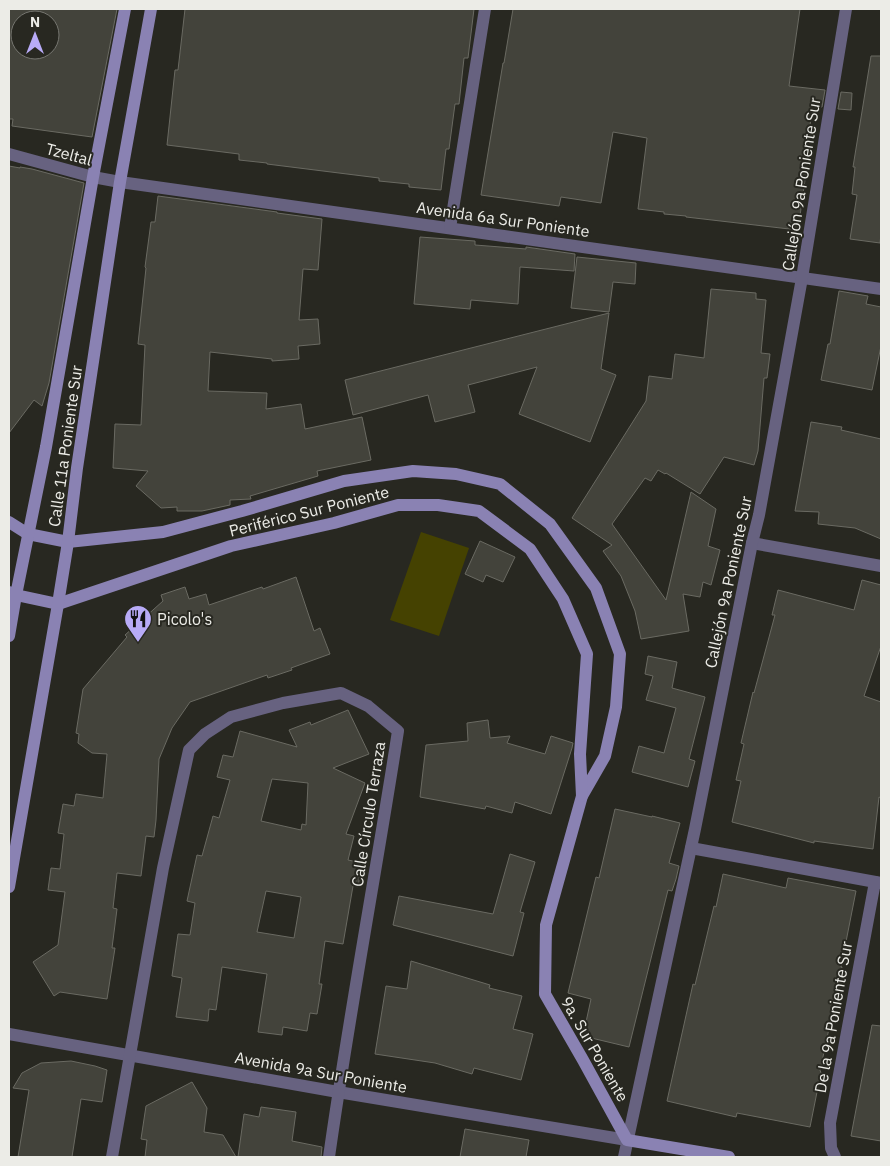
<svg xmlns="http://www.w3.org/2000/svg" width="890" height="1166" font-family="'IBM Plex Sans',sans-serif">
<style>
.green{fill:#454201}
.building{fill:#43433b;stroke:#6a6a62;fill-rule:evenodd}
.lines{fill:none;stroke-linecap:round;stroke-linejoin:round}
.street{stroke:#676280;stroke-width:12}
.secondary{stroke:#8a82b3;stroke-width:12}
.labels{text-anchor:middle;stroke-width:4;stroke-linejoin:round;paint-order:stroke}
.street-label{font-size:16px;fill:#ecece7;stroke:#282821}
.poi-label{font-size:16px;fill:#ecece7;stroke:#282821;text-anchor:start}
</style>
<rect width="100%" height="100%" fill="#282821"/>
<path class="green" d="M421 532 469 548 439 636 390 620Z"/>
<g class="building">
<path d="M9 9H117L92 137 12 126 13 119H9ZM20 20H50V50H20Z"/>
<path d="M185 9H474L468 58H464L459 104H455L449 149H446L441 190 409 187V184L379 181V178L267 164V163L239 160V154L167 145 175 70H178Z"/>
<path d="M513 9H800L789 86 825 90 822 107 813 106 807 144H810L798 230 686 217V216L664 214V212L638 209 647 138 613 132 601 203 561 197 559 206 481 195 503 63H504Z"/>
<path d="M871 56H881V234L880 243 850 239 857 195 852 194 855 167H853Z"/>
<path d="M841 92 852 93 851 110 838 109Z"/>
<path d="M9 166 20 168V167L32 169 84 183 49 383 42 406 34 400 9 433Z"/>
<path d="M158 196 277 212V213L322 219 318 270 303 269 299 320 318 319 320 344 298 346 299 359 272 361V359L210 352 208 391 267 393 266 409 301 404 305 429 362 417 371 460 317 471 318 476 250 496 251 499 230 500V505L202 511H177V507L161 508 136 486 148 471 113 468 115 424 141 425 145 345 138 344 146 268 145 267 151 222H155Z"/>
<path d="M420 237 475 241V245L526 249V247L575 254 574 271 520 267 518 304 471 300 470 309 414 304Z"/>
<path d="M577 257 636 263 635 284 613 282 609 312 571 308Z"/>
<path d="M711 289 756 293V299L766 300 761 353 770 354 767 378H764L758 451 754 465 724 457 700 494 666 473 665 474 658 470 651 481 645 478 612 524 666 600 691 492 716 509 708 546 720 550 711 585 703 582 700 597 683 594 689 631 641 639 635 611 621 576 603 551 612 545 572 518 646 401 649 376 672 379 675 354 704 358Z"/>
<path d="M839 291 868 296 866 304 881 307V346L872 390 821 380 828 344H830Z"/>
<path d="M609 313 601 369 616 375 590 442 519 414 537 367 468 385 475 412 435 422 428 395 353 415 345 380Z"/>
<path d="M811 422 842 427 841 430 881 439V539L855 528 818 524 819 512 795 511Z"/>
<path d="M480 541 515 557 503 582 486 575 483 582 465 574Z"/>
<path d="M296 577 314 631 320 628 330 654 291 668 292 670 268 678 267 675 190 702 172 728 159 759 156 820 154 837 146 836 141 876 117 873 113 908 117 909 112 948H115L107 999 60 992 54 996 33 962 58 945 65 892 48 890 51 868 60 869 64 834 58 833 63 804 74 806 76 794 103 798 107 754 92 753 78 743 79 734 76 733 83 689 127 637 125 635 163 601 161 595 185 587 189 599 206 594 209 605 262 587 263 589Z"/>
<path d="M862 580 881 585V646L864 696 881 702V798L879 797 873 849 814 841V843L732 822 741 781 736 780 744 744 741 743 753 692 754 693 775 615H772L778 590 854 610Z"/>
<path d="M648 656 677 662 672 688 705 697 689 759 695 761 688 787 632 772 639 746 664 753 676 708 646 700 653 676 645 674Z"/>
<path d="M348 710 369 754 333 768 365 783 346 834 354 836 348 860 362 863 358 887 353 886 343 944 325 941 319 984H322L317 1014 310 1013 307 1031 283 1027 282 1035 258 1032 267 974 222 967 216 1010 209 1009 208 1021 176 1017 182 978 172 976 178 934 190 935 195 903 187 901 197 855 202 856 213 816 219 818 230 780 217 777 223 755 233 757 240 731 297 747 289 730 310 722 311 725ZM272 779 308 783 306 825 302 824 301 830 261 821ZM266 891 301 897 294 938 257 932Z"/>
<path d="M488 720 490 738 510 736 507 743 545 754 551 736 573 743 572 748 551 814 515 802 512 813 486 806 485 809 420 797 426 745 468 741 467 723Z"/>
<path d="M615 809 652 817V816L680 823 669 863 679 866 676 879 672 891 668 890 629 1047 583 1036 591 999 568 993 596 877 599 878Z"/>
<path d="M510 854 535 862 520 912 524 913 513 956 393 925 399 896 493 914Z"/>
<path d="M723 874 786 888 788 878 856 891 841 967H842L820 1071 821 1072 810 1127 737 1113 736 1117 667 1101 693 984 695 985 714 906 716 907Z"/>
<path d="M411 961 490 985 489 988 522 996 513 1029 533 1034 521 1080 474 1068 472 1074 435 1063 375 1054 386 986 407 989Z"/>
<path d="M872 1025 881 1026V1141L851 1136Z"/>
<path d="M71 1061 95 1066 107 1070 102 1102 81 1099 72 1157H18L29 1090 13 1088 22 1073 41 1063Z"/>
<path d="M192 1082 207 1108 204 1132 223 1135 236 1157H145L147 1140 141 1139 146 1106Z"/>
<path d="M261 1107 296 1112 292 1141 322 1147 321 1157H238L244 1114 259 1117Z"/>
<path d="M465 1129 529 1140 526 1157H460Z"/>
</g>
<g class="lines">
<g class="street">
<path d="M9 154 93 177 120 182 881 289"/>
<path d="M450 228 485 9"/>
<path d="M752 543 881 566"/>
<path d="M691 848 881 883"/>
<path d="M9 1034 338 1092 627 1140"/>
<path d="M112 1157 163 868 189 750 205 734 231 717 283 703 341 693 368 706 398 731C376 873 349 1015 329 1157"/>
<path d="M624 1157 695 829 752 543 759 515 802 278 846 9"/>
<path d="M835 1157 831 1148 830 1123 875 882"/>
</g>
<g class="secondary">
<path d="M9 522 28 534 68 542 163 532 242 511 344 481 413 471 456 474 500 484 550 524 596 588 620 654 616 707 605 756 582 796 546 925 545 994 583 1060 627 1140 729 1157"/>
<path d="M9 592 16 595 58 604 231 546 334 523 398 505H438L479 511 530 549 563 599 587 654 580 754 582 796"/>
<path d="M9 636 16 595 46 447 93 177 125 9"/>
<path d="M9 887 58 604 68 542 77 468 120 182 151 9"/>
</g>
</g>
<defs>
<symbol id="restaurant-pin" viewBox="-11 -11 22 30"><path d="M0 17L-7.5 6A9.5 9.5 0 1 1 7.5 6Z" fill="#b8abf7" stroke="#282821"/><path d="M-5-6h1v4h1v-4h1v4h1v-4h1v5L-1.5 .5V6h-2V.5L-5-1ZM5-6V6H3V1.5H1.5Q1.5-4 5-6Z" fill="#111"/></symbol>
</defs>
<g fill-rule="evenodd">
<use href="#restaurant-pin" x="122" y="603" width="32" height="43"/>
</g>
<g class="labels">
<g class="street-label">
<text transform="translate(69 154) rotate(15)" y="6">Tzeltal</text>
<text transform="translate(801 184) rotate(-81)" y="6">Callejón 9a Poniente Sur</text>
<text transform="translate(503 219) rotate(8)" y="6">Avenida 6a Sur Poniente</text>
<text transform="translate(65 446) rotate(-82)" y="6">Calle 11a Poniente Sur</text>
<text transform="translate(309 511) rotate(-14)" y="6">Periférico Sur Poniente</text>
<text transform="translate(728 582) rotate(-78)" y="6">Callejón 9a Poniente Sur</text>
<text transform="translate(368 814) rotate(-81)" y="6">Calle Círculo Terraza</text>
<text transform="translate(833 1017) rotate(-80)" y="6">De la 9a Poniente Sur</text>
<text transform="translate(595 1049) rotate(60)" y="6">9a. Sur Poniente</text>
<text transform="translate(321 1072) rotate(10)" y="6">Avenida 9a Sur Poniente</text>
</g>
<g class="poi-label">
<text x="157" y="625">Picolo's</text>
</g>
</g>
<rect width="890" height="1166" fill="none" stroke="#ecece7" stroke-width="20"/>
<g transform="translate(35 35)"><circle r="24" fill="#282821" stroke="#767670"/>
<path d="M0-4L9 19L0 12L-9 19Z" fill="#b8abf7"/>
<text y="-8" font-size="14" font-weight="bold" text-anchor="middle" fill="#ecece7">N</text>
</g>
</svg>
